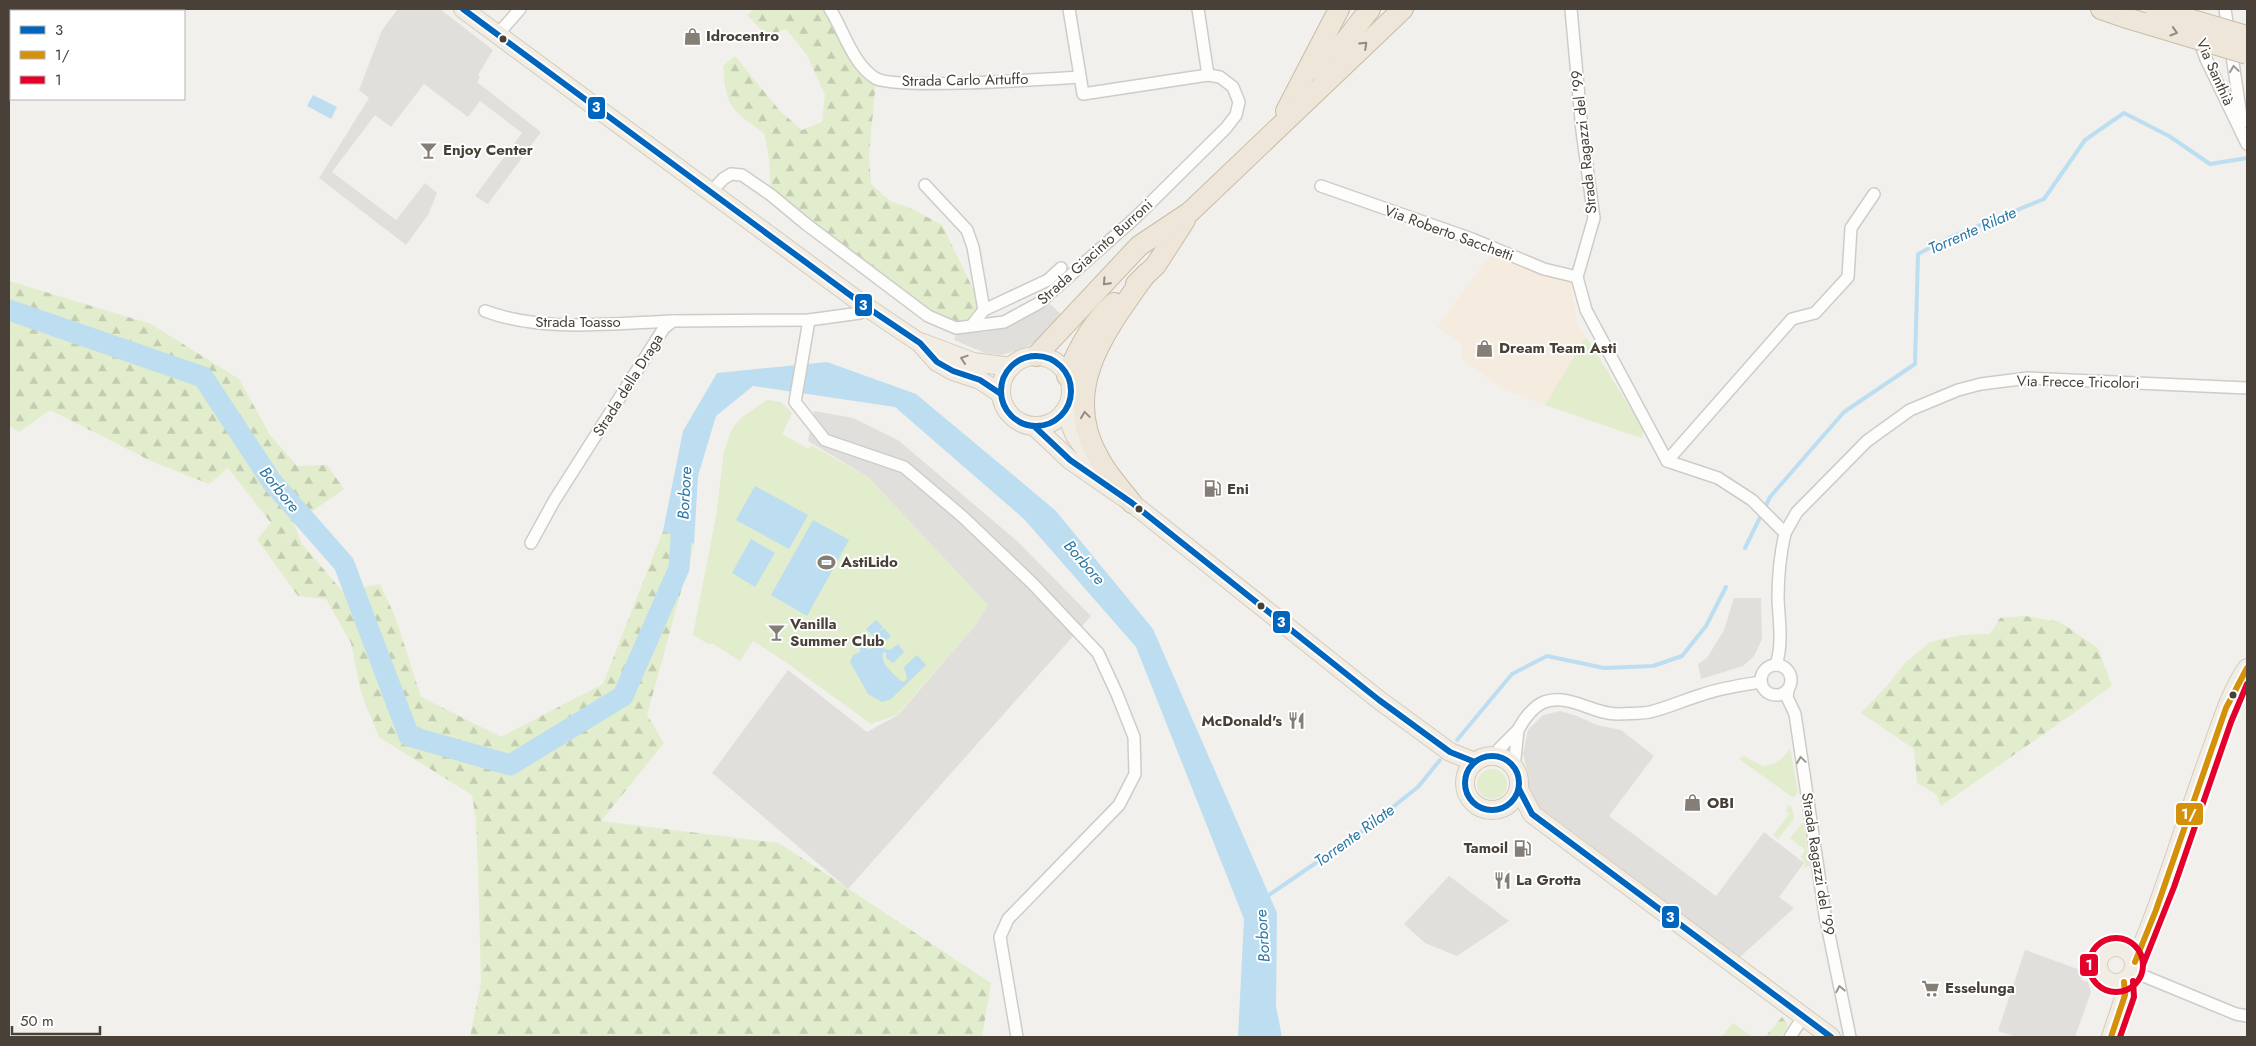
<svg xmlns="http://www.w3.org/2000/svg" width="2256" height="1046" font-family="Jost,sans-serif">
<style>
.commercial{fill:#f5ebdf}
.green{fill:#e1edcc}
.forest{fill:url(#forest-firs)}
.parking{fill:#e1dfdc}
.water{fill:#bcdef0}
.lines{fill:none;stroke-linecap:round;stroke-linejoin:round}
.stream{stroke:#bcdef0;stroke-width:4}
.river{stroke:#bcdef0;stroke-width:21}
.street-casing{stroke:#cfccc8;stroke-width:14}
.primary-casing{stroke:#d5cbb9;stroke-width:20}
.highway-casing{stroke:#cabca7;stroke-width:22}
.street{stroke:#fdfdfc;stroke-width:11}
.primary{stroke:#f2ede4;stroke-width:18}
.highway{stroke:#ede6d9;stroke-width:20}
.highway-bridge-casing{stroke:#cabca7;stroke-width:22;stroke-linecap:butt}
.highway-bridge{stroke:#ede6d9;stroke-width:20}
.bus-1-casing{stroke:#fff;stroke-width:10}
.bus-2-casing{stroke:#fff;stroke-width:10}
.bus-3-casing{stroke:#fff;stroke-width:10}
.bus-1{stroke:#0065bd;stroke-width:6}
.bus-2{stroke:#d4920b;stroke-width:6}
.bus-3{stroke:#e4002b;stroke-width:6}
.oneway{stroke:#938b80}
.oneway2{stroke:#9a9690}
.oneway3{stroke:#958e85}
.bus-dot{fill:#494137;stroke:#fff;stroke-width:2}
.labels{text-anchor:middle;stroke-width:4;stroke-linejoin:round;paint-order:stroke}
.poi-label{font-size:15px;font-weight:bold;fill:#494137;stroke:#fff;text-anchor:start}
.street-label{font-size:15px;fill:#494137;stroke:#fff}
.water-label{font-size:16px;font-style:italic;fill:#2a78a7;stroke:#fff}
.line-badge{stroke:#fff;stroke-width:2}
.badge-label{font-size:14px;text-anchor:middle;font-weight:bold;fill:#fff}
</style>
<defs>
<pattern id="forest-firs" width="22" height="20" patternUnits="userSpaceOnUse" patternTransform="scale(1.25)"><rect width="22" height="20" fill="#e1edcc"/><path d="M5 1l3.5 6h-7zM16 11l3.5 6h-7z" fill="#c3ccb0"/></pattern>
</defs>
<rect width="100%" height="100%" fill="#f2f0ec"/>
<path class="commercial" d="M1492 252 1521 266 1570 279 1576 321 1586 337 1545 405 1501 388 1461 358V343L1437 327Z"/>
<g class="green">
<path d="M1586 337 1644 430 1641 438 1545 405Z"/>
<path d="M767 400 781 402 792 413 782 434 809 449 811 445 868 477 988 605 975 626 897 715 871 724 787 663 753 641 740 661 712 643 710 645 693 635 716 516 724 451 732 429 741 418Z"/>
<path d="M1790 748 1798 792 1794 797H1792L1739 759 1743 756 1764 766C1776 764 1784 759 1790 748Z"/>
<circle cx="1492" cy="784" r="15"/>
<path d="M1788 805 1792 807 1794 819 1778 839 1773 835 1789 814 1786 811Z"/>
<path d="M1803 822 1810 865 1803 869 1805 864 1801 857 1805 850 1790 838Z"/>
<path d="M1733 1023 1753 1037H1721Z"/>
</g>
<g class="forest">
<path d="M754 9H830L876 80 869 155 871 184 890 201 910 208 942 225 980 303 972 325 928 316 771 195 769 157 764 133C730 108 727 110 723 66L735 56 780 111 802 130 822 122 825 95 807 55 786 29 767 36 747 15Z"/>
<path d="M9 281 151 324 239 379 270 435 297 466 327 465 344 489 294 524 302 544 343 592 380 584 396 619 421 697 501 737 603 684 663 531 694 544 647 715 664 743 601 821 779 843 991 983 982 1037H470L481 983 478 869 476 820 472 795 379 737 361 692 351 643 326 599 298 596 257 539 271 523 228 468 209 484 151 461 50 410 19 432 9 426Z"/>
<path d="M2025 616 2060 622 2098 648 2112 686 1941 806 1936 794 1917 783 1914 749 1861 713 1886 687 1905 663 1930 642 1962 635 1990 634 2000 618Z"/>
<path d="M1782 1017 1784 1018 1788 1026 1781 1037H1765Z"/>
</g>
<g class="parking">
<path d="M398 9H440L493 50 478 75 480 77 477 82 541 132 488 204 475 196 522 133 480 101 468 117 424 84 391 127 375 115 332 172 396 220 425 183 437 193 428 215 406 245 319 178 369 98 359 90 382 30Z"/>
<path d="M1048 302 1064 317 1037 341 1023 349 1001 355 985 353 954 340 957 331 984 332 1001 329Z"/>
<path d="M814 411 853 418 898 440 1017 541 1091 616 848 889 712 773 788 670 867 732 898 715 975 626 988 605 868 477 808 441Z"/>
<path d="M1734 598H1761L1762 639 1754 656 1743 666 1701 679 1698 664 1707 658 1724 630Z"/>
<path d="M1560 711 1577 716 1597 725 1621 730 1654 756 1609 816 1716 896 1764 832 1804 863 1779 897 1794 908 1740 957 1529 799 1528 773 1523 754 1528 730 1543 715Z"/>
<path d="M1449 876 1509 921 1457 956 1425 943 1404 924Z"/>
<path d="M2025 950 2083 971 2081 980 2088 982 2091 992 2075 1037H2016L1998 1031Z"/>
</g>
<g class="water">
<path d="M313 95 337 107 331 119 307 106Z"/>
<path d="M827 362 916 394 1055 510 1153 629 1277 913 1276 1006 1282 1037H1238L1244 919 1136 647 1024 519 895 407 753 386 716 416 698 476 694 544 663 531 683 431 717 373Z"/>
<path d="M755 486 808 515 789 549 736 520Z"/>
<path d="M813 520 849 540 807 616 771 595Z"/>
<path d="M751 539 775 553 755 587 732 573Z"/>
<path d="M876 620 883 627 877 633 884 628 891 636 883 643V648L890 650 898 644 904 652 893 663 886 658V653L883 652C880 664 893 673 901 681L904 682 907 678 904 667 917 655 926 665 891 699 882 702 868 694 850 662 853 655 860 652V642L868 641 867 650 878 647 880 643 866 629Z"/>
</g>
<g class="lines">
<g class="stream">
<path d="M1745 548 1770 497 1844 412 1915 364 1918 254 1951 237 2044 199 2085 140 2124 113 2169 136 2210 164 2247 158"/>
<path d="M1457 740 1512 674 1547 656 1604 668 1653 666 1682 656 1706 626 1726 587"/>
<path d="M1266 897 1364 830 1418 787 1440 760"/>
</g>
<path class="river" d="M9 310 203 377 272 482 344 564 409 736 510 765 623 696 679 568 683 510"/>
<defs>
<g id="street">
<path d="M830 9C844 31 852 63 875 78 892 90 1048 79 1080 77"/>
<path d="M1198 9 1208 75"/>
<path d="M1571 9 1582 131 1594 218 1577 277 1586 310 1667 461 1718 478 1752 500 1785 533C1780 555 1778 577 1778 599 1779 620 1783 644 1776 665"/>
<path d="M2225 9 2242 123"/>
<path d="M498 34 520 9"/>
<path d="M2198 37 2206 59 2247 144"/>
<path d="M925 185 967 230 973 247 984 310 972 325"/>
<path d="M1321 186 1472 239 1544 269 1577 277"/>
<path d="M711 192 723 179 731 174 742 175 771 195 806 224 928 316 956 328 1004 322 1039 303 1135 218 1226 128 1236 115 1239 102 1233 87 1220 77 1208 75 1083 94 1069 9"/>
<path d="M984 310 1048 280 1061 268"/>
<path d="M485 311C544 333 612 323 673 321"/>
<path d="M809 320 795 402 825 440 904 467 963 517 1033 584 1098 653 1117 694 1134 737 1135 774 1119 805 1008 919 1000 937 1017 1037"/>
<path d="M1667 461 1792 319 1815 313 1848 277 1851 228 1874 194"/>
<path d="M1785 533 1797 512 1867 441 1910 410 1958 390 1981 384 2028 378 2247 388"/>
<path d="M531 543 554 501 664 328 673 321 809 320 860 313 865 306"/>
<circle cx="1776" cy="680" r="15"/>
<path d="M1788 691 1787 697 1795 714 1825 915 1850 1037"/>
<path d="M1518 730C1524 719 1532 707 1544 702 1571 693 1593 715 1619 714 1629 713 1640 714 1650 712 1667 708 1684 700 1701 695 1720 688 1741 685 1761 682"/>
<path d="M1497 756 1499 749 1518 730 1514 767"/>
<path d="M2134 972 2236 1014 2247 1016"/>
<path d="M1790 1037 1803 1017"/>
</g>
<g id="primary">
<path d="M463 9 865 306 920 343 937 362 953 371 980 380 1001 394"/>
<path d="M923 343 973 362 1011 367"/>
<circle cx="1036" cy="391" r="35"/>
<path d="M1065 411 1075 436 1097 466"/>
<path d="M1035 427 1070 460 1132 503 1379 700 1450 752 1475 762"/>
<circle cx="1492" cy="783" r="27"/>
<path d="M1519 789 1532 814 1831 1037"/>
<circle cx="2116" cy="965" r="18"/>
<path d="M2135 962C2165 894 2185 821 2211 751 2221 724 2230 692 2247 668"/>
<path d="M2111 1037 2125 995 2124 982"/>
</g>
<g id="highway">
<path d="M2101 9 2127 18"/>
<path d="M1321 72 1370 9"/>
<path d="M1286 111 1339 9"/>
<path d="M1136 284 1156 265 1185 220"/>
<path d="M1036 356 1139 246 1190 212 1403 9"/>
<path d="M1067 376C1078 348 1092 322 1114 303"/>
<path d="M1132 503C1121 489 1108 475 1100 460 1058 390 1106 330 1146 274"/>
</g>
</defs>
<use href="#street" class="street-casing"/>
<use href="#primary" class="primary-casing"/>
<use href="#highway" class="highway-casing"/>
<use href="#street" class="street"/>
<use href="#primary" class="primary"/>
<use href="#highway" class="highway"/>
<defs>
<g id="highway-bridge">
<path d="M2155 9 2247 36"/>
<path d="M2127 18 2247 54"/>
</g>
</defs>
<use href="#highway-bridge" class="highway-bridge-casing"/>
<use href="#highway-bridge" class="highway-bridge"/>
<defs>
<g id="bus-1">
<path d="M463 9 865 306 920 343 937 362 953 371 980 380 1001 394"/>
<circle cx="1036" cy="391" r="35"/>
<path d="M1035 427 1070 460 1132 503 1379 700 1450 752 1475 762"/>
<circle cx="1492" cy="783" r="27"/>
<path d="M1519 789 1532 814 1831 1037"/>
</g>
<g id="bus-2">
<path d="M2135 962 2156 910 2226 708 2247 668"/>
<path d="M2111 1037 2125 995 2124 982"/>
</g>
<g id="bus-3">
<circle cx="2116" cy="965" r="27"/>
<path d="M2143 965 2174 887 2231 722 2247 684"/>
<path d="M2120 1037 2134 997 2133 981"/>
</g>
</defs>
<use href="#bus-1" class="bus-1-casing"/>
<use href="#bus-2" class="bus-2-casing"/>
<use href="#bus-3" class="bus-3-casing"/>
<use href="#bus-1" class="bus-1"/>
<use href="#bus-2" class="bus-2"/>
<use href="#bus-3" class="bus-3"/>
</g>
<defs><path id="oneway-chevron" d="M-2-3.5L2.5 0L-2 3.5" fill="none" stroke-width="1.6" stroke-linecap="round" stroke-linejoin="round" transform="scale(1.25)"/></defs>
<g class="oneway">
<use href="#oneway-chevron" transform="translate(2174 32) rotate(17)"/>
<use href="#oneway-chevron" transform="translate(1364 45) rotate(-43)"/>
<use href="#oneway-chevron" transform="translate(1106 282) rotate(133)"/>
<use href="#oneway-chevron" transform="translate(1085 415) rotate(-98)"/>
</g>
<g class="oneway2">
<use href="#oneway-chevron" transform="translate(2234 69) rotate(-98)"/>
<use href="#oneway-chevron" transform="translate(1801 760) rotate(-98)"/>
<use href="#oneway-chevron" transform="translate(1840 989) rotate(-101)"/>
</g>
<use class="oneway3" href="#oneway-chevron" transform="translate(964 359) rotate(-162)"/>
<defs>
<symbol id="shop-bare" viewBox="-9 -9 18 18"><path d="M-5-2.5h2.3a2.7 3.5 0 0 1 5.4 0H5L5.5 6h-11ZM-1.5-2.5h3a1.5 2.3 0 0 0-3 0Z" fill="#847e76" stroke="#fff" stroke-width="2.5" paint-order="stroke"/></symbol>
<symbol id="bar-bare" viewBox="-9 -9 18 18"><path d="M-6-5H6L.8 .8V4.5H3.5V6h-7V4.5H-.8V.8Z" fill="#847e76" stroke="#fff" stroke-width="2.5" paint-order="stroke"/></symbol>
<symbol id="fuel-bare" viewBox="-9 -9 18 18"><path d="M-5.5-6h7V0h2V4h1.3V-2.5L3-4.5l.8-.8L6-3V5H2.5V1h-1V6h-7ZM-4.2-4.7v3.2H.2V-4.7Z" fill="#847e76" stroke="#fff" stroke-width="2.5" paint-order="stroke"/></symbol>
<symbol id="stadium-bare" viewBox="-9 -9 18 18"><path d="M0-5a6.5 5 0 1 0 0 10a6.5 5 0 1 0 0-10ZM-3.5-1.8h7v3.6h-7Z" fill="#847e76" stroke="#fff" stroke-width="2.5" paint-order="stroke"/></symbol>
<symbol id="restaurant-bare" viewBox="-9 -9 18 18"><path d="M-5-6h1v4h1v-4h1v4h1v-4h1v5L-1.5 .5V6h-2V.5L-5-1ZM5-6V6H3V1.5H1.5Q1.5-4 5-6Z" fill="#847e76" stroke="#fff" stroke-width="2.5" paint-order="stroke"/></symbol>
<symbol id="supermarket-bare" viewBox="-9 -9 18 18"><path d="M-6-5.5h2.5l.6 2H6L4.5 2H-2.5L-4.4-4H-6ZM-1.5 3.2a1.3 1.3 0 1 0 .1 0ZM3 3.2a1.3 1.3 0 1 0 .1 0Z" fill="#847e76" stroke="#fff" stroke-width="2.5" paint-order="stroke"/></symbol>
</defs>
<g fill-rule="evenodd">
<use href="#shop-bare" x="680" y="24" width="25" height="25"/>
<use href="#bar-bare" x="416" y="138" width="25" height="25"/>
<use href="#shop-bare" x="1472" y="336" width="25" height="25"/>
<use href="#fuel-bare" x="1200" y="476" width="25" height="25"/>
<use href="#stadium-bare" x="814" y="550" width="25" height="25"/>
<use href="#bar-bare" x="764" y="620" width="25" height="25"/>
<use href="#restaurant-bare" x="1284" y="708" width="25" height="25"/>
<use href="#shop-bare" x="1680" y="790" width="25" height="25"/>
<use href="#fuel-bare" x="1510" y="836" width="25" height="25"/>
<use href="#restaurant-bare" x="1490" y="868" width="25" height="25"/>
<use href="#supermarket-bare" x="1918" y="976" width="25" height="25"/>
</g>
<g class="bus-dot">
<circle cx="503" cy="39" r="4.5"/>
<circle cx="1139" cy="509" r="4.5"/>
<circle cx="1261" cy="606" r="4.5"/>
<circle cx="2233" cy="695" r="4.5"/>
</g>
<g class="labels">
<g class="poi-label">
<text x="706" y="41">Idrocentro</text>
<text x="443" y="155">Enjoy Center</text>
<text x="1499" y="353">Dream Team Asti</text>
<text x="1227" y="494">Eni</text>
<text x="841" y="567">AstiLido</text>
<text x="790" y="629">Vanilla<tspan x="790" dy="17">Summer Club</tspan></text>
<text x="1282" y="726" text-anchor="end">McDonald's</text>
<text x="1707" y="808">OBI</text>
<text x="1508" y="853" text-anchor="end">Tamoil</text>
<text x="1516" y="885">La Grotta</text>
<text x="1945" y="993">Esselunga</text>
</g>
<g class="street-label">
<text transform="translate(2215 72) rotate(66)" y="5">Via Santhià</text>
<text transform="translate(965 80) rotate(-1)" y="5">Strada Carlo Artuffo</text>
<text transform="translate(1584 142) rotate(-96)" y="5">Strada Ragazzi del '99</text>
<text transform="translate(1449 233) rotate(20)" y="5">Via Roberto Sacchetti</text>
<text transform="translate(1095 252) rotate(-42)" y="5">Strada Giacinto Burroni</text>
<text x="578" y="327">Strada Toasso</text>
<text transform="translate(2078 382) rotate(1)" y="5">Via Frecce Tricolori</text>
<text transform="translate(628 385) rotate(-58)" y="5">Strada della Draga</text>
<text transform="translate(1818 864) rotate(81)" y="5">Strada Ragazzi del '99</text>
</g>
<g class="water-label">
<text transform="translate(1972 230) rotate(-24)" y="6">Torrente Rilate</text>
<text transform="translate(280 489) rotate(51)" y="6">Borbore</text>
<text transform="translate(684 493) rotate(-87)" y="6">Borbore</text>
<text transform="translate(1085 562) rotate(49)" y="6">Borbore</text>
<text transform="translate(1354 835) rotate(-36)" y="6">Torrente Rilate</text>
<text transform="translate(1262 936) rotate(-94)" y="6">Borbore</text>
</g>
</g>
<g class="line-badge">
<rect x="587" y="96" width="19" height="24" rx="5" fill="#0065bd"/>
<rect x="854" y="293" width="19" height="24" rx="5" fill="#0065bd"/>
<rect x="1272" y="610" width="19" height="24" rx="5" fill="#0065bd"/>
<rect x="2175" y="802" width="29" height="24" rx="5" fill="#d4920b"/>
<rect x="1661" y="905" width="19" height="24" rx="5" fill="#0065bd"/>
<rect x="2079" y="953" width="20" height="24" rx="5" fill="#e4002b"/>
</g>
<g class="badge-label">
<text x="596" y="112">3</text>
<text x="863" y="310">3</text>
<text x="1281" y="627">3</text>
<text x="2189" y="819">1/</text>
<text x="1670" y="922">3</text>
<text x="2089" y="970">1</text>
</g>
<rect width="2256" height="1046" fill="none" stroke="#494137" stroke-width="20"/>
<rect x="10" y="10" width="175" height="90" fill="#ffffff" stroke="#b6b3af"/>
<rect x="20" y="26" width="25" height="8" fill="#0065bd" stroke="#b6b3af"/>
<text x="55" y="35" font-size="15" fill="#494137">3</text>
<rect x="20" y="51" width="25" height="8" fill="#d4920b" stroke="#b6b3af"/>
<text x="55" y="60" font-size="15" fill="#494137">1/</text>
<rect x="20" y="76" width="25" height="8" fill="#e4002b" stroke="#b6b3af"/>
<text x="55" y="85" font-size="15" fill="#494137">1</text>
<path d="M12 1026v8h88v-8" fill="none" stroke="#494137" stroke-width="2.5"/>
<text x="20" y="1026" font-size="15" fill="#494137" stroke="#ffffff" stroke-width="4" paint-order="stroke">50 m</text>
</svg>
